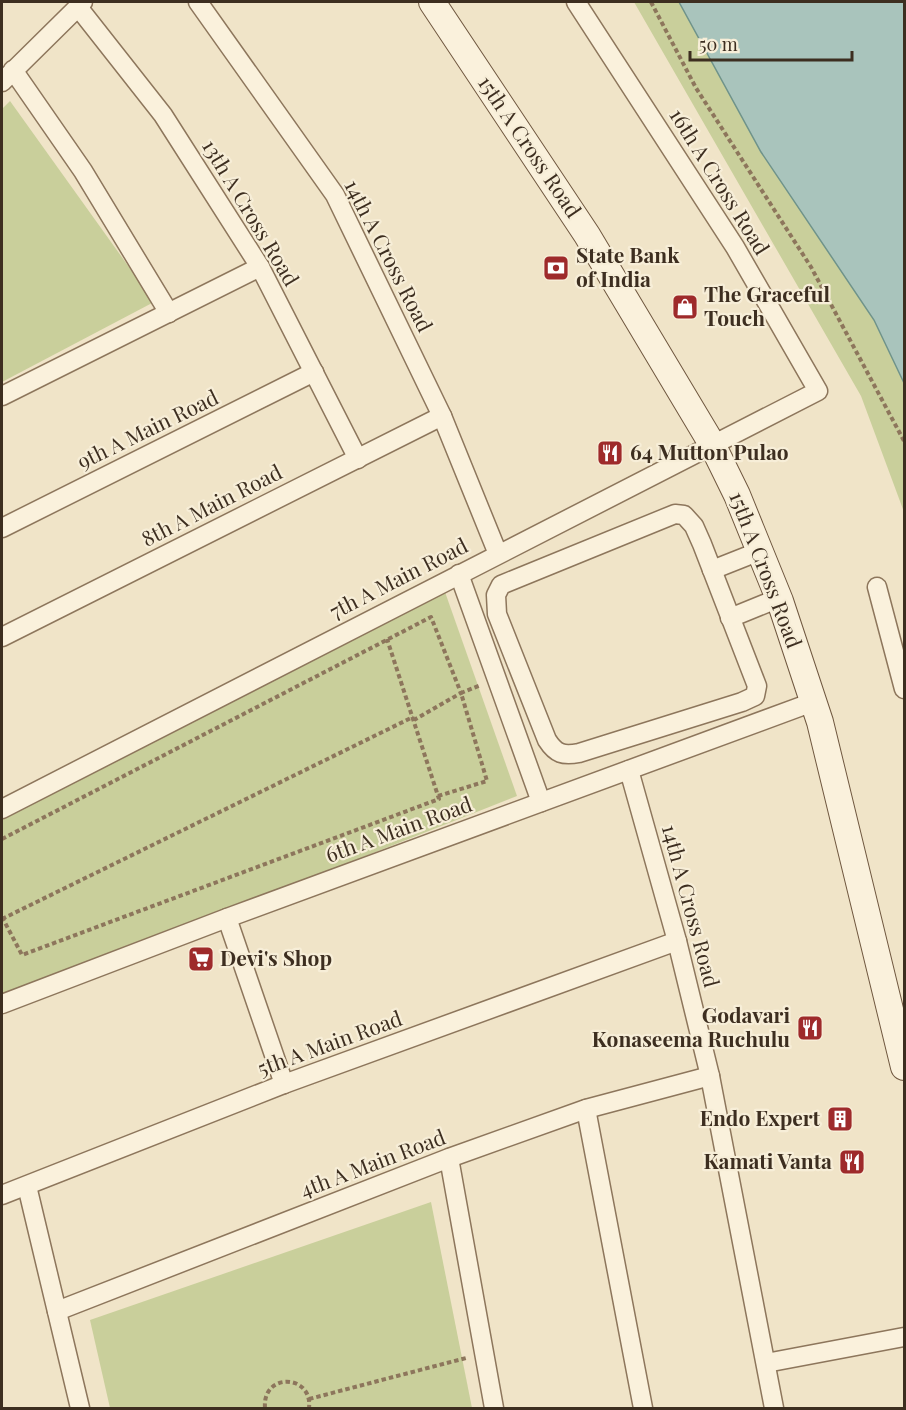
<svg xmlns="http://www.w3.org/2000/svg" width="906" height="1410" font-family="'Playfair Display',serif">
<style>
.green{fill:#c9cf9b}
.water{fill:#a9c4bc;stroke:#6f938a;stroke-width:1.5}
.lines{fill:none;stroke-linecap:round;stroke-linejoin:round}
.minor-casing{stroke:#8d765c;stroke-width:21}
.secondary-casing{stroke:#6f573f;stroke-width:28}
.path{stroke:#8d765c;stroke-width:4;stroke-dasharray:4.5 3;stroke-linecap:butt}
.minor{stroke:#faf1dc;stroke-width:18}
.secondary{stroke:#faf1dc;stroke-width:26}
.labels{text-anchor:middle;stroke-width:4.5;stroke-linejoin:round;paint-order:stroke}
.street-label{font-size:21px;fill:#3d2e20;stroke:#f7eed8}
.poi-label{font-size:21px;font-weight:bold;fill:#3d2e20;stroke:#f7eed8;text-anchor:start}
</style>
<rect width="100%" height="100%" fill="#f0e4c8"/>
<g class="green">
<path d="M634 2H904V512L861 396Z"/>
<path d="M10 101 154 302 2 382V109Z"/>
<path d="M445 592 517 796 2 1000V815Z"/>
<path d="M431 1202 472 1408H110L90 1320Z"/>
</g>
<path class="water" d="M679 2H904V383L874 320 761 152Z"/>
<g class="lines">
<defs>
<g id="minor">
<path d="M198 2 335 195 442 416 498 554"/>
<path d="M78 7 163 115 260 267 358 459"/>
<path d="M13 70 83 171 169 313"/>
<path d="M2 82 83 2"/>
<path d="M2 396 260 267"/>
<path d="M675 514 684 515 694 526 702 544 757 686 755 696 742 702 579 753C563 756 556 754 547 740L497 614 496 595 501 585Z"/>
<path d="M2 528 314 372"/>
<path d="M712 570 760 551"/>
<path d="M459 574 541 802"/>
<path d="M877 587 904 689"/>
<path d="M730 618 779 598"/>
<path d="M2 637 442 416"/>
<path d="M629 770 677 941 710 1076 774 1408"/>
<path d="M2 809 818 391 735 247 576 2"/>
<path d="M227 918 284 1084"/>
<path d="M2 1004 227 918 813 702"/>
<path d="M586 1109 643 1408"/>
<path d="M449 1158 494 1408"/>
<path d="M27 1186 80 1408"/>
<path d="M2 1195 284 1084 677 941"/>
<path d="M57 1311 449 1158 586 1109 710 1076"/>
<path d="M766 1363 904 1337"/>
</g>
<path id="secondary" d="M432 2 587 235 712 444 737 495 780 601 820 722 904 1067"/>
</defs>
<use href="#minor" class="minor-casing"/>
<use href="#secondary" class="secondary-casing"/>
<g class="path">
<path d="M651 2 696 88 811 267 904 441"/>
<path d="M438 796 487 781 461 693 481 685"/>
<path d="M2 839 431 617 461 693 414 720"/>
<path d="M2 917 22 955 439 799 387 639"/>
<path d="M2 919 413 717"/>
<path d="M309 1399 466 1358"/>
<path d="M265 1408C262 1372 313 1374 309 1408"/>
</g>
<use href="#minor" class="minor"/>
<use href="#secondary" class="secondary"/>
</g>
<defs>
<symbol id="bank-square" viewBox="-11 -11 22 22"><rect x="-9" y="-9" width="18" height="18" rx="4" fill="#9e2a2b" stroke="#f7eed8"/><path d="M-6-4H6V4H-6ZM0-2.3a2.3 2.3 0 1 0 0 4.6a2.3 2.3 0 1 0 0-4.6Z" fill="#fff"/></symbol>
<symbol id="shop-square" viewBox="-11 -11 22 22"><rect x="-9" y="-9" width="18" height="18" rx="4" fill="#9e2a2b" stroke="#f7eed8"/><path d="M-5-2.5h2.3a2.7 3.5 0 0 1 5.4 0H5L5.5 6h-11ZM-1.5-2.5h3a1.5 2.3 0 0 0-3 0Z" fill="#fff"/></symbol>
<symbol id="restaurant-square" viewBox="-11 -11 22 22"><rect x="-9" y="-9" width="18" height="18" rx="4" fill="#9e2a2b" stroke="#f7eed8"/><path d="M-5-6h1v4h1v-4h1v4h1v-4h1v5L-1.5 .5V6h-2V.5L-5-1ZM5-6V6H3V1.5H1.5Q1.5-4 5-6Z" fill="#fff"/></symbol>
<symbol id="supermarket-square" viewBox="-11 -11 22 22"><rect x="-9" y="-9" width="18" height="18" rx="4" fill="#9e2a2b" stroke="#f7eed8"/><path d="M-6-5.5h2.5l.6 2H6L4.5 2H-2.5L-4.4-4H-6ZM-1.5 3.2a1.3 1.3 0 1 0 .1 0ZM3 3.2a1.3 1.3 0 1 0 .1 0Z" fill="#fff"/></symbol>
<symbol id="building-square" viewBox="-11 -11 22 22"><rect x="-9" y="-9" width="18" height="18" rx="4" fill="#9e2a2b" stroke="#f7eed8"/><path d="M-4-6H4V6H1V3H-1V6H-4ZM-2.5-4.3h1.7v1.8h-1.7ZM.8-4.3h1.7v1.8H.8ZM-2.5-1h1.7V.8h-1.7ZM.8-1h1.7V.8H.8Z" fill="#fff"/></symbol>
</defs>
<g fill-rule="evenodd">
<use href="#bank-square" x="541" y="253" width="30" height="30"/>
<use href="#shop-square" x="670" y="292" width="30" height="30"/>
<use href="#restaurant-square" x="595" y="438" width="30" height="30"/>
<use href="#supermarket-square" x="186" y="944" width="30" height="30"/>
<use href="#restaurant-square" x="795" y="1013" width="30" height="30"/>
<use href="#building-square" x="825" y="1104" width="30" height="30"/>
<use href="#restaurant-square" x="837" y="1147" width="30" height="30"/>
</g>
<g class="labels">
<g class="street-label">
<text transform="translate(529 147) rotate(56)" y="7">15th A Cross Road</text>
<text transform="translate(719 182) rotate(58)" y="7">16th A Cross Road</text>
<text transform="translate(250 213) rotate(59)" y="7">13th A Cross Road</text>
<text transform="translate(388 256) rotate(63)" y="7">14th A Cross Road</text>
<text transform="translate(148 430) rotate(-26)" y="7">9th A Main Road</text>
<text transform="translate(212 506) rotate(-27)" y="7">8th A Main Road</text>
<text transform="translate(765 570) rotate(69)" y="7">15th A Cross Road</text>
<text transform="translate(399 579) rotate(-27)" y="7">7th A Main Road</text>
<text transform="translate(399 830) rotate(-20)" y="7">6th A Main Road</text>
<text transform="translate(690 906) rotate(75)" y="7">14th A Cross Road</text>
<text transform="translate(330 1044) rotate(-20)" y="7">5th A Main Road</text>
<text transform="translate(373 1164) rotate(-21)" y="7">4th A Main Road</text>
</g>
<g class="poi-label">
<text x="576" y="263">State Bank<tspan x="576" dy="24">of India</tspan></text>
<text x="704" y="302">The Graceful<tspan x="704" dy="24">Touch</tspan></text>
<text x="630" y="460">64 Mutton Pulao</text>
<text x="220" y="966">Devi's Shop</text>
<text x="790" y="1023" text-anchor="end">Godavari<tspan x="790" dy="24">Konaseema Ruchulu</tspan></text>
<text x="820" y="1126" text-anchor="end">Endo Expert</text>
<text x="832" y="1169" text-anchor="end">Kamati Vanta</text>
</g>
</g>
<rect width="906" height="1410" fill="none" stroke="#3d2e20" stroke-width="6"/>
<path d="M690 51v9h162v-9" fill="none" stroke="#3d2e20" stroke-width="3"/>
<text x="699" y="51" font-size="18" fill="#3d2e20" stroke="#f7eed8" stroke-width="4.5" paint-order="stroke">50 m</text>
</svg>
